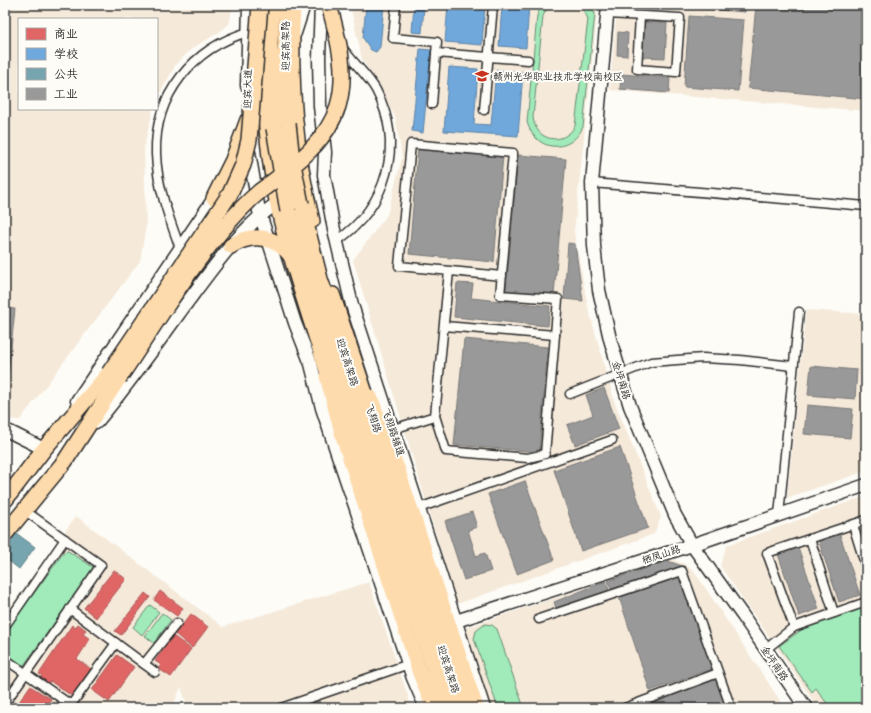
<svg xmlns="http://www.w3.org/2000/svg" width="871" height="713" font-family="Kalam,'LXGW WenKai TC',sans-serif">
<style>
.built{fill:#f5e9d9}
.green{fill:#a1eab9;stroke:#668a72}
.shops{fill:#e06666;stroke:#aa5454}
.schools{fill:#6fa8dc;stroke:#5b82a7}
.public{fill:#76a5af;stroke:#608087}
.industry{fill:#999;stroke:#787878}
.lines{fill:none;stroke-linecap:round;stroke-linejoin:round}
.street-casing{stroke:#2b2b2b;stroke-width:11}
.secondary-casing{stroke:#2b2b2b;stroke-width:15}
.primary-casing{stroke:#2b2b2b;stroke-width:16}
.highway-casing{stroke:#2b2b2b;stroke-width:18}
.street{stroke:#fdfcf7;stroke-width:8}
.secondary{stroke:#fdfcf7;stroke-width:12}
.primary{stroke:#fedbac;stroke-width:13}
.highway{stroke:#fedbac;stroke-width:15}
.highway-bridge-casing{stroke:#2b2b2b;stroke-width:18;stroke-linecap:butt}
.highway-bridge{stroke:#fedbac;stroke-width:15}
.labels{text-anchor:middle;stroke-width:4;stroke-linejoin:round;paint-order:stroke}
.street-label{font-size:10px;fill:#2b2b2b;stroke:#fdfcf7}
.poi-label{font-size:10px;fill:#2b2b2b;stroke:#fdfcf7;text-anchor:start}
</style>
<rect width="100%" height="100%" fill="#fdfcf7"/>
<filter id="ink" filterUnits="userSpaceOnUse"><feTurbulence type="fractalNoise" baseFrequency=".025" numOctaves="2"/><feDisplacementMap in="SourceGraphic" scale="8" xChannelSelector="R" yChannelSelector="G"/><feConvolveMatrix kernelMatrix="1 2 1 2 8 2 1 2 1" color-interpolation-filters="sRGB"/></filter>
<g filter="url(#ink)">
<g class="built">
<path d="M5 5H233L229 24 218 33 194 47 176 64 157 99V19H19V109H153L144 147 146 226 140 261 20 420 5 419Z"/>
<path d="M350 5H598L574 232 588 307 615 403 661 517 654 534 457 604 353 260 387 215 402 158 395 116 362 59Z"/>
<path d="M617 5H866V111L610 90Z"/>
<path d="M806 310 866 314V471L787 498Z"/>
<path d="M866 496V708H818L720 566 727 545Z"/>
<path d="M76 516 223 627 369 582 412 708H188L181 687 172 708H5V614Z"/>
<path d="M671 559 684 564 694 571 785 708H488L462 629Z"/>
</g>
<g class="green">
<path d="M541 5H549L543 16 533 117C535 141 563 147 575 126L588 19 581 5H591L595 14 583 127C570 155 535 152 527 122L537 16Z"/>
<path d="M68 551 93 567 92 571 24 665H21L5 653V633L64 552Z"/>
<path d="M150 605 159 612 142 635 133 627Z"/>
<path d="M866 606V708H830L816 688 812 692 779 646 804 628Z"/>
<path d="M162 613 171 620 154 643 145 636Z"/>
<path d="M485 624 492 625 497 629 524 708H498L474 639 476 631Z"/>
</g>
<g class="shops">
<path d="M114 570 126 579 96 618 84 608Z"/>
<path d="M160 591 183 608 177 616 154 600Z"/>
<path d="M145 593 150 597 121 635 115 631Z"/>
<path d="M191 614 208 627 192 648 175 634Z"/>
<path d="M78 624 86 630 83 634 90 639 77 659 91 669 72 696 50 681 48 684 40 678 42 675 39 674 72 625 75 628Z"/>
<path d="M173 636 191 649 171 677 159 669 161 665 155 661Z"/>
<path d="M117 655 134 667 109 702 92 690Z"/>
<path d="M30 686 51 699 45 708H15Z"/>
</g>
<g class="schools">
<path d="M366 5H384L380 47 376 52 371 50 363 38Z"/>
<path d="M414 5H424L422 33 412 32Z"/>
<path d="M448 5H485L482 45 445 42Z"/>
<path d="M502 5H529L526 48 499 46Z"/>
<path d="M420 49 431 50 423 133 412 131Z"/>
<path d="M449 67 478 69 474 124 491 125 496 70 523 72 518 136 444 131Z"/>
</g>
<path class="public" d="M5 525 35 547 19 569 5 558Z"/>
<g class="industry">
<path d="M692 5H746L745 12 691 8Z"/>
<path d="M756 5H866V99L748 88Z"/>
<path d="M689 16 744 20 738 91 684 87Z"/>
<path d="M645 22 667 23 665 58 642 57Z"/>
<path d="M618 32 628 33 627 56 617 55Z"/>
<path d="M621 74 670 78 669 93 620 89Z"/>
<path d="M418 149 503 156 494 262 409 254Z"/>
<path d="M518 155 566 159 554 295 506 291Z"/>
<path d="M568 243 575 244 583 301 564 299Z"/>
<path d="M457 283 473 284 471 298 550 306 548 326 454 317Z"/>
<path d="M5 308 15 309 7 386H5Z"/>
<path d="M464 339 548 347 539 452 454 445Z"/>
<path d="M811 366 857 370 855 399 808 395Z"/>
<path d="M604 388 619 429 575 445 567 425 593 415 586 395Z"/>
<path d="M807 405 853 409 850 438 804 434Z"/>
<path d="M866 446V460L861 448Z"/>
<path d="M620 447 648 528 581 551 554 470Z"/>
<path d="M525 481 554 560 517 574 488 494Z"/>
<path d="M472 512 477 527 468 530 476 556 485 553 491 571 464 580 445 521Z"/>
<path d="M839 532 860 595 839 602 818 539Z"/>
<path d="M798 547 819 609 799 616 778 554Z"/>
<path d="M668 561 685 567 611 589 608 581Z"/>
<path d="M680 576 712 669 650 691 619 597Z"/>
<path d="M606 581 609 590 557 611 554 602Z"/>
<path d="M716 679 726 708H636Z"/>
<path d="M319 701 321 708H306L305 706Z"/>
</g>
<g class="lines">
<defs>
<g id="street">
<path d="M396 5 393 38 437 42 432 104"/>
<path d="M608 14 680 18 676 72 637 69 640 16"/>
<path d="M436 53 528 60"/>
<path d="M484 110 493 5"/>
<path d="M592 183 866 206"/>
<path d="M337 241C387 206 405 146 376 90 367 74 352 62 342 47"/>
<path d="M180 248C169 218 157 186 156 154 154 95 193 48 248 32"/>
<path d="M449 271 435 416 446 451 528 458 545 454 558 299 500 295 513 153 411 144 399 266 502 276"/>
<path d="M444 326 555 335"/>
<path d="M570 394 651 362 703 358 740 360 793 366"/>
<path d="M393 429 435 416"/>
<path d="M419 508 612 440"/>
<path d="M779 515 799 312"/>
<path d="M853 525 866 567"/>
<path d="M810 539 834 613"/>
<path d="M70 609 155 672"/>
<path d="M539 619 682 571 731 708"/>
<path d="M5 626 65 539"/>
<path d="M794 627 767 553 866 520"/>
<path d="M766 649 794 627 866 602"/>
<path d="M5 659 71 705 116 643"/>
<path d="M144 664 177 623"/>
<path d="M5 703 101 565 24 510"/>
<path d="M281 708 409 664"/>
<path d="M625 708 718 673"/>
</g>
<g id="secondary">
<path d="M321 5 319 58 320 106 325 152 324 175 334 230 352 305 484 708"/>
<path d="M608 5 592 183 594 246 599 290 610 339 630 406 675 515 692 545 743 616 806 708"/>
<path d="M295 33 304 5"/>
<path d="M247 86 249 5"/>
<path d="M249 152 259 211 295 323 311 364 322 408 413 678 426 708"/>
<path d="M77 401 219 191"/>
<path d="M97 422C128 385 155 347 183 308 212 269 241 226 283 199"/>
<path d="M5 431 10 432 44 449 48 442"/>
<path d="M456 621 692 545 866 485"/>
</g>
<g id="primary">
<path d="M294 5C290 78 295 150 313 221"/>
<path d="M262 52C263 106 267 162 279 215 293 272 313 329 331 386"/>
<path d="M333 294 371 408"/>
</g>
<g id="highway">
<path d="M272 5 270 43 274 128"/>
<path d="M286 5 285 85 288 124"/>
<path d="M214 198 233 160 248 120"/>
<path d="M301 204 320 279 462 708"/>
<path d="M288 211 307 285 447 708"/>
<path d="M231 246C252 232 276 236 291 256"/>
<path d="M327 376 343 436 420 673 434 708"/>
<path d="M370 397 398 471 476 708"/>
<path d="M5 500 44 449 109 373"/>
<path d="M5 534 65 461 119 378"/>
</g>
</defs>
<use href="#street" class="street-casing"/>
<use href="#secondary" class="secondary-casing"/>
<use href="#primary" class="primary-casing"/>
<use href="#highway" class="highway-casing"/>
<use href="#street" class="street"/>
<use href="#secondary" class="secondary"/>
<use href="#primary" class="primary"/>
<use href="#highway" class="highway"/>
<defs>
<g id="highway-bridge">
<path d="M288 124 292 160 301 204"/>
<path d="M274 128 288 211"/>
<path d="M109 373 230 194 243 165 249 140 260 5"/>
<path d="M119 378C153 328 184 275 223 229 234 216 246 203 259 192 289 169 326 145 338 106 348 72 338 38 329 5"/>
</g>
</defs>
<use href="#highway-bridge" class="highway-bridge-casing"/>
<use href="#highway-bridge" class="highway-bridge"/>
</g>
</g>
<defs>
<symbol id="school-bare" viewBox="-9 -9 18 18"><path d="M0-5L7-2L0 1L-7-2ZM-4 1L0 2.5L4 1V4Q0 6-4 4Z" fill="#c8321e" stroke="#fdfcf7" stroke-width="2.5" paint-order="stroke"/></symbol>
</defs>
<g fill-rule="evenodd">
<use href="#school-bare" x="472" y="66" width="20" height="20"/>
</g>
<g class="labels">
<g class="street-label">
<text transform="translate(285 46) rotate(-90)" y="4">迎宾高架路</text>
<text transform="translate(247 89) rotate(-89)" y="4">迎宾大道</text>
<text transform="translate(348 362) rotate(72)" y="4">迎宾高架路</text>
<text transform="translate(622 380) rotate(73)" y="4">金坪南路</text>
<text transform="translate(374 418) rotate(72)" y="4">飞翔路</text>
<text transform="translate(394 432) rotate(71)" y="4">飞翔路辅道</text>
<text transform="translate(661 554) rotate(-18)" y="4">栖凤山路</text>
<text transform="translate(775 663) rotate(56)" y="4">金坪南路</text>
<text transform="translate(449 669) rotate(72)" y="4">迎宾高架路</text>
</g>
<g class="poi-label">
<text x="493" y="80">赣州光华职业技术学校南校区</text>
</g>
</g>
<rect width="871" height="713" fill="none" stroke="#fdfcf7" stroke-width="20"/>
<rect x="10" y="10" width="851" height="693" fill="none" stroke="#2b2b2b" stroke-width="1.5" filter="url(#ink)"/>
<rect x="18" y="18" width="140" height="92" fill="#fdfcf7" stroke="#a9a8a5"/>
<rect x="26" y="28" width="20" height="12" fill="#e06666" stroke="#a9a8a5"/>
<text x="54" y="38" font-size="12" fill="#2b2b2b">商业</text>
<rect x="26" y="48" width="20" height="12" fill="#6fa8dc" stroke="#a9a8a5"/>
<text x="54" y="58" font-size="12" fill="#2b2b2b">学校</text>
<rect x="26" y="68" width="20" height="12" fill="#76a5af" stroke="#a9a8a5"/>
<text x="54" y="78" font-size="12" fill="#2b2b2b">公共</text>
<rect x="26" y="88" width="20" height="12" fill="#999999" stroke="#a9a8a5"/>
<text x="54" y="98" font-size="12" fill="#2b2b2b">工业</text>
</svg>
